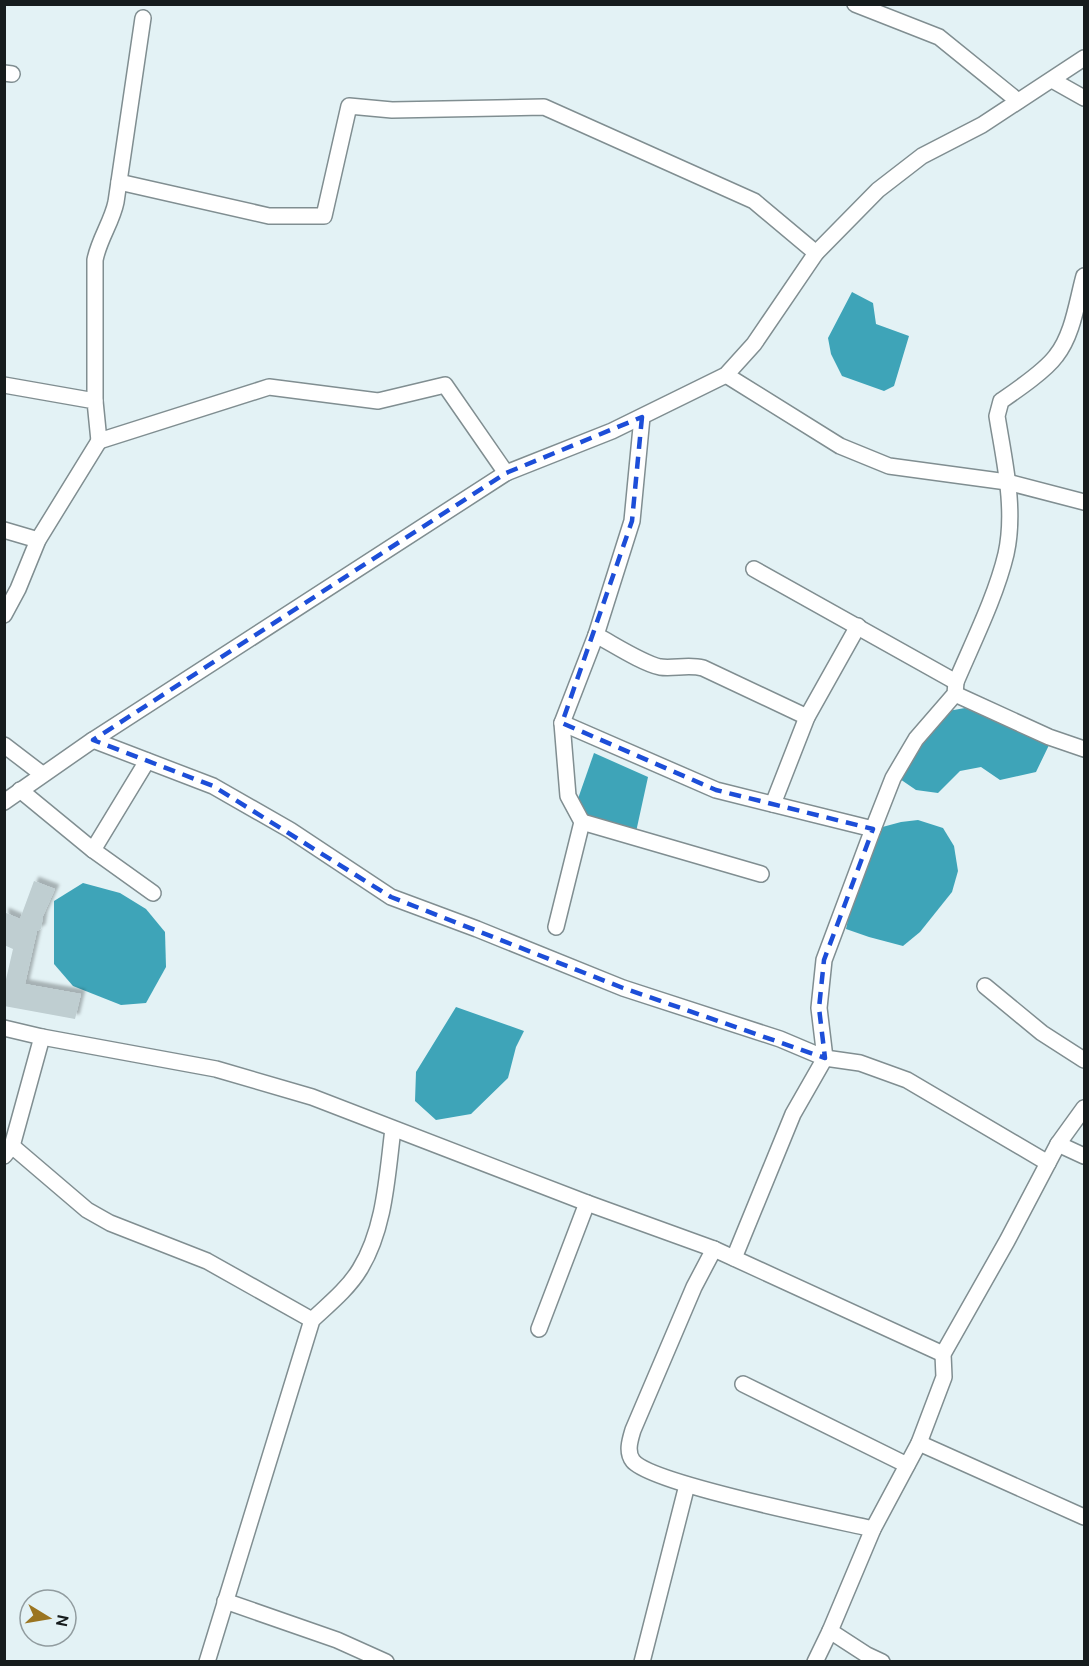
<svg xmlns="http://www.w3.org/2000/svg" width="1089" height="1666" font-family="Ubuntu,sans-serif">
<style>
.water{fill:#3ea4b8}
.building{fill:#bfced1;filter:url(#shadow)}
.lines{fill:none;stroke-linecap:round;stroke-linejoin:round}
.minor-casing{stroke:#808e91;stroke-width:18}
.minor{stroke:#fff;stroke-width:15}
.marked{fill:none;stroke:#1d4ed8;stroke-width:4.5;stroke-dasharray:12 8;stroke-linejoin:round}
</style>
<defs>
<filter id="shadow"><feDropShadow dx="4.5" dy="-4.5" stdDeviation="1.5" flood-color="#0004"/></filter>
</defs>
<rect width="100%" height="100%" fill="#e3f2f5"/>
<g class="water">
<path d="M852 292 873 303 876 324 909 336 894 386 884 391 842 376 831 354 828 338Z"/>
<path d="M965 708 1035 735 1050 743 1036 772 1000 780 981 767 960 771 938 793 916 790 897 777 930 728 948 711Z"/>
<path d="M594 753 648 777 634 841 573 813Z"/>
<path d="M918 820 943 828 954 846 958 871 952 892 920 932 903 946 869 937 846 929 852 900 875 829 901 822Z"/>
<path d="M83 883 120 893 146 909 165 932 166 967 146 1003 121 1005 73 986 54 964V901Z"/>
<path d="M456 1007 524 1031 516 1047 508 1078 471 1114 436 1120 415 1101 416 1072Z"/>
</g>
<path class="building" d="M34 881 55 889 43 916 41 929 37 931 25 984 81 994 75 1019 4 1006V988L13 949 4 945V912L20 919Z"/>
<g class="lines">
<defs>
<g id="minor">
<path d="M855 4 939 37 1018 101"/>
<path d="M4 73 12 74"/>
<path d="M1052 80 1084 98"/>
<path d="M119 182 269 216H324L349 106 392 110 544 107 754 201 816 253"/>
<path d="M726 375 840 446 889 466 1007 482 1084 502"/>
<path d="M4 385 95 401 99 441 269 387 378 401 445 385 506 473"/>
<path d="M95 401V260C99 239 112 222 116 202L143 18"/>
<path d="M4 530 38 540"/>
<path d="M754 569 956 682"/>
<path d="M4 615 18 589 38 540 99 441"/>
<path d="M596 635C613 644 642 663 660 667 674 669 688 664 703 668L807 717"/>
<path d="M955 694 1049 737 1084 749"/>
<path d="M562 723 716 790 873 829"/>
<path d="M93 740 213 786 290 830 391 897 477 929 623 988 780 1039 825 1058 860 1063 907 1080 1048 1163"/>
<path d="M4 745 42 774"/>
<path d="M20 790 93 850 153 893"/>
<path d="M4 802 93 740 506 473 612 431 726 375 754 344 816 253 878 190 922 156 982 125 1084 58"/>
<path d="M773 804 807 717 858 626"/>
<path d="M582 822 761 874"/>
<path d="M93 850 147 761"/>
<path d="M556 927 582 822 568 796 562 723 596 635 632 521 642 417"/>
<path d="M985 986 1042 1033 1084 1060"/>
<path d="M4 1028 42 1037 216 1069 312 1097 587 1203 714 1249 943 1354"/>
<path d="M1058 1144 1084 1156"/>
<path d="M12 1146 87 1210 110 1223 207 1261 312 1320"/>
<path d="M4 1156 12 1146 42 1037"/>
<path d="M714 1249 694 1287 633 1430C630 1440 626 1452 633 1461 652 1484 834 1520 873 1529"/>
<path d="M734 1258 793 1114 825 1058 819 1008 824 960 873 829 893 778 916 739 955 694 956 682C973 642 996 596 1006 554 1016 509 1004 460 997 416L1001 401C1017 390 1045 371 1056 356 1073 335 1077 301 1084 276"/>
<path d="M539 1329 587 1203"/>
<path d="M743 1384 907 1465"/>
<path d="M919 1443 1084 1517"/>
<path d="M225 1601 337 1640 386 1662"/>
<path d="M830 1631 867 1655 882 1662"/>
<path d="M207 1662 312 1320C328 1305 348 1289 360 1269 385 1228 387 1176 393 1129"/>
<path d="M642 1662 687 1485"/>
<path d="M815 1662 830 1631 873 1529 919 1443 944 1377 943 1354 1007 1241 1058 1144 1084 1108"/>
</g>
</defs>
<use href="#minor" class="minor-casing"/>
<use href="#minor" class="minor"/>
</g>
<path class="marked" d="M642 417 632 521 562 723 716 790 873 829 824 960 819 1008 825 1058 623 988 391 897 213 786 93 740 506 473Z"/>
<rect width="1089" height="1666" fill="none" stroke="#161c1d" stroke-width="12"/>
<g transform="translate(48 1618) rotate(101)"><circle r="28" fill="#e3f2f5" stroke="#919c9f" stroke-width="1.5"/>
<path d="M0-4.5L10 22L0 15L-10 22Z" fill="#9b7521"/>
<text y="-9" font-size="16" font-weight="bold" text-anchor="middle" fill="#161c1d">N</text>
</g>
</svg>
